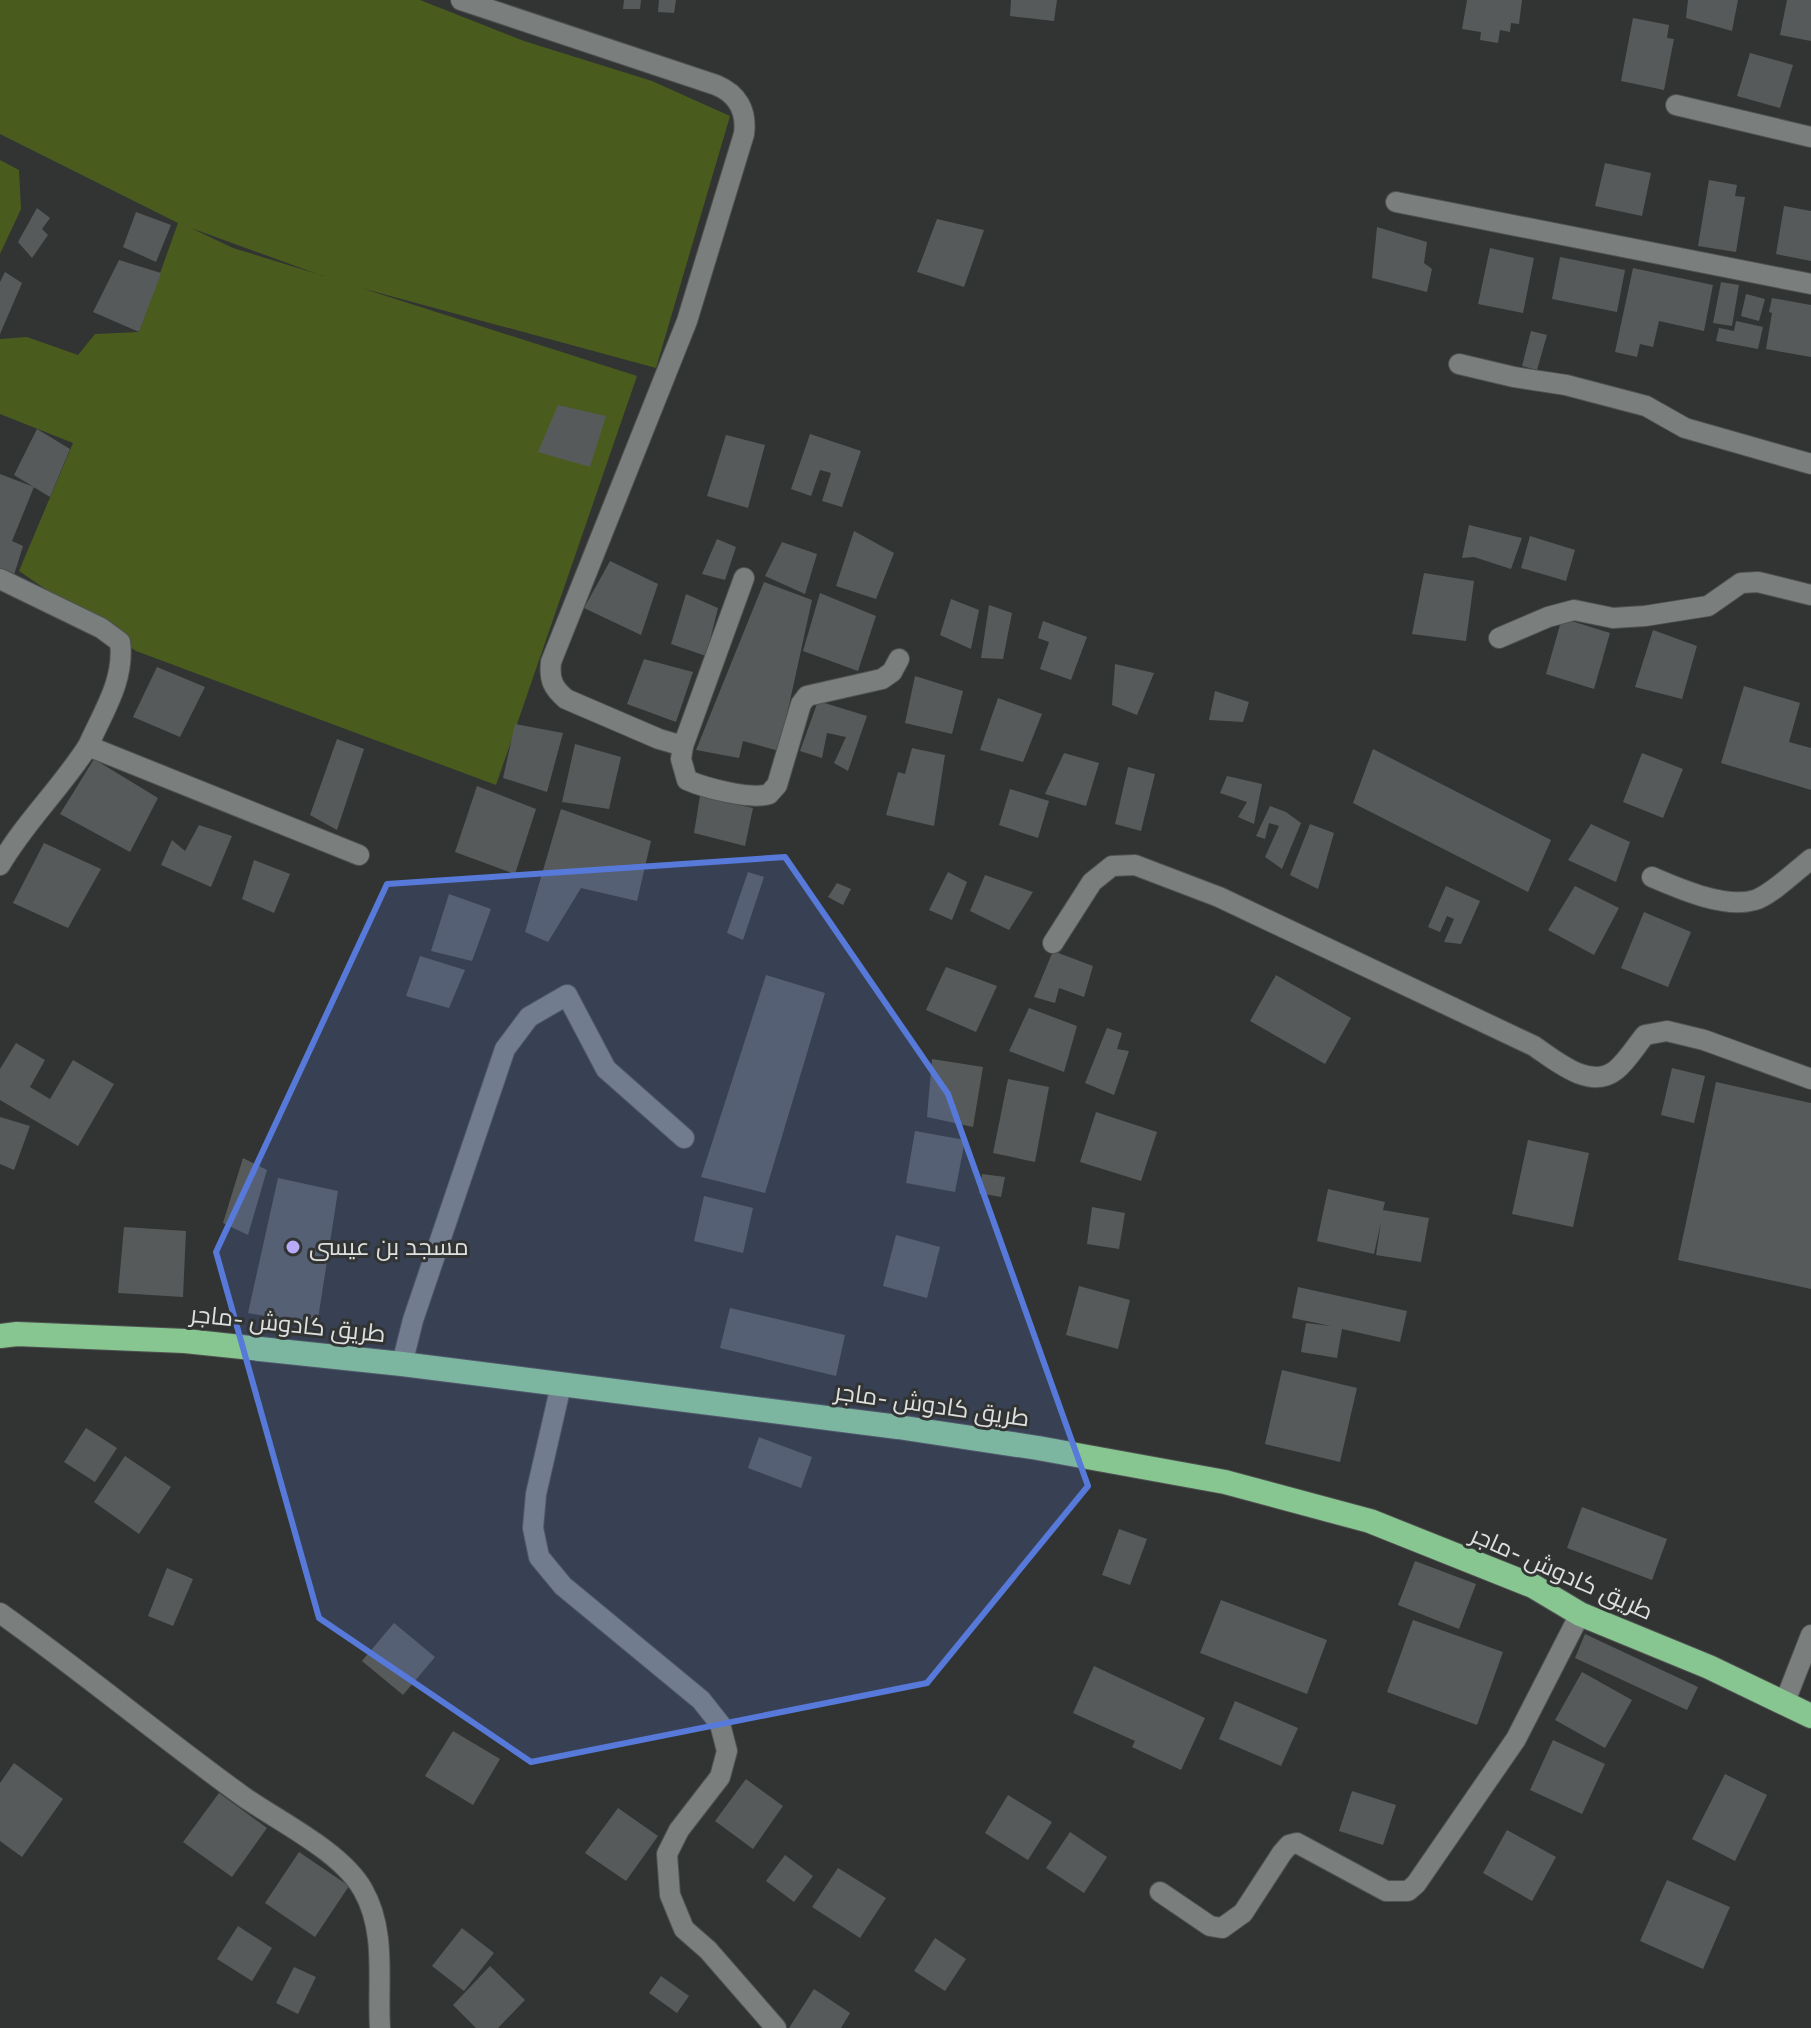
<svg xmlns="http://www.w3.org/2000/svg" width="1811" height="2028" font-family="'Space Grotesk',Cairo,sans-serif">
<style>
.green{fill:#495c1d;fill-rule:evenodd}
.building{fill:#575a5a}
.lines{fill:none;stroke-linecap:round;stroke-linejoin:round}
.minor-casing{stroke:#505251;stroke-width:22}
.highway-casing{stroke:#505251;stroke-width:26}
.minor{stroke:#7a7e7c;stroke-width:20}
.highway{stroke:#88c691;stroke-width:24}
.marked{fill:#577ada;fill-opacity:0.2;stroke:#577ada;stroke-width:6;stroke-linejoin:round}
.poi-dot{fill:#b9aaf7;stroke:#313433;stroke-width:3}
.labels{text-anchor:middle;stroke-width:6;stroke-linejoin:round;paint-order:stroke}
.poi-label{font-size:24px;fill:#dee0df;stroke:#313433;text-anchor:start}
.street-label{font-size:24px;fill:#dee0df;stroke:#313433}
</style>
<rect width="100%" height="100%" fill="#313433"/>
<g class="green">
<path d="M0 0H420L524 41 652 81 730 116 656 368 361 288 637 376 496 785 136 651 19 571 73 443 0 414V339L27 337 78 355 95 334 139 332 178 223 0 134ZM191 228 323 276H324L233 248Z"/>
<path d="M0 160 19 170 21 209 0 254Z"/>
</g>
<g class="building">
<path d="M624 0H641L640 9H623Z"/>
<path d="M659 0H676L674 13 658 12Z"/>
<path d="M1011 0H1057L1054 21 1010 16Z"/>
<path d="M1467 0H1522L1519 24 1511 23 1510 32 1500 30 1498 43 1480 40 1481 32 1462 29Z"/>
<path d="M1688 0H1738L1732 31 1686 18Z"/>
<path d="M1787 0H1811V41L1780 35Z"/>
<path d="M1633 18 1669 25 1667 38 1674 39 1664 90 1621 81Z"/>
<path d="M1750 53 1793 65 1780 108 1737 96Z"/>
<path d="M1605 163 1651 173 1642 216 1595 206Z"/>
<path d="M1709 180 1737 185 1735 196 1745 197 1736 252 1698 246Z"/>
<path d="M1784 206 1811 211V261L1776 254Z"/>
<path d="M37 208 50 218 42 229 48 235 32 258 18 242Z"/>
<path d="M136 212 171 225 156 262 123 247Z"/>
<path d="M937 219 984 230 964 287 917 272Z"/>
<path d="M1377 227 1427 242 1424 263 1432 269 1427 292 1372 278Z"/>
<path d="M1490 248 1534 258 1523 313 1478 304Z"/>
<path d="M1560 257 1625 270 1617 312 1552 299Z"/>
<path d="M119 260 161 273 139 332 93 312Z"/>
<path d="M1633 268 1713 285 1704 331 1659 321 1653 347 1640 344 1637 357 1615 352Z"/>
<path d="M5 272 22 283 0 334V282Z"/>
<path d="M1721 282 1739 285 1732 326 1713 323Z"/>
<path d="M1746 294 1765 299 1759 321 1741 316Z"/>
<path d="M1772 298 1811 305V357L1766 349 1772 313 1769 312Z"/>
<path d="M1736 321 1763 327 1758 349 1716 341 1719 328 1734 331Z"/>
<path d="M1531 331 1547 335 1537 370 1522 366Z"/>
<path d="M558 405 606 416 590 467 538 452Z"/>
<path d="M37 429 70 449 50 497 14 475Z"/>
<path d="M810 434 861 451 842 507 822 501 831 473 820 470 811 496 791 489Z"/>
<path d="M726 435 765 445 748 508 707 496Z"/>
<path d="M0 474 34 487 12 541 23 546 14 575 0 569Z"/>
<path d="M1469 525 1522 538 1511 569 1474 557 1462 558Z"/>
<path d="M854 531 894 553 876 599 836 586Z"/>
<path d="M1530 536 1575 550 1566 581 1521 568Z"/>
<path d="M717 539 736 547 725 580 702 574Z"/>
<path d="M782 542 817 554 805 594 765 576Z"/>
<path d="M610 561 658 584 641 635 584 608Z"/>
<path d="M1424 573 1474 581 1466 641 1412 634Z"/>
<path d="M764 582 812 600 779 751 743 741 739 758 696 750Z"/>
<path d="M820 593 876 616 858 671 803 651Z"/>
<path d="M686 594 718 608 706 656 671 644Z"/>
<path d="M951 599 979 610 971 649 940 635Z"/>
<path d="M989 605 1012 613 1003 659 981 658Z"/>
<path d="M1562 618 1610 633 1594 689 1546 674Z"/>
<path d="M1043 621 1087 637 1071 680 1040 669 1049 642 1038 638Z"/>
<path d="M1653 630 1697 646 1682 699 1635 687Z"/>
<path d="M644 659 693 672 676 722 627 704Z"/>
<path d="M1115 664 1154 673 1137 715 1112 705Z"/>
<path d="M157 667 205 687 180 737 133 717Z"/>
<path d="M915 676 963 691 952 734 905 723Z"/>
<path d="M1744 686 1800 703 1789 742 1811 748V790L1721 763Z"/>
<path d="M1215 691 1249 702 1243 722 1209 720Z"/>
<path d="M998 698 1042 714 1023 762 980 750Z"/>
<path d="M818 701 867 716 848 771 834 763 846 737 827 733 822 758 800 751Z"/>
<path d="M515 724 563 733 547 792 503 778Z"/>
<path d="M337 739 364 749 337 830 310 815Z"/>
<path d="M575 744 621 757 609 809 562 802Z"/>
<path d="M912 748 945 755 934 826 886 815 898 772 905 774Z"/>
<path d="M1373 749 1551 840 1528 892 1353 803Z"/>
<path d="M1064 753 1099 763 1086 806 1045 794Z"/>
<path d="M1642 753 1683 769 1663 818 1623 802Z"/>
<path d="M94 759 158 798 130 852 60 814Z"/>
<path d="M1128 767 1155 774 1141 831 1115 824Z"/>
<path d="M1227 776 1262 784 1254 824 1238 817 1247 802 1220 793Z"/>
<path d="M477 786 536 809 515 874 455 852Z"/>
<path d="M1010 789 1049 801 1038 838 999 825Z"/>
<path d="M700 796 753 808 745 846 694 833Z"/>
<path d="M1270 806 1286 812 1301 823 1282 869 1265 857 1279 826 1269 823 1265 839 1256 836Z"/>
<path d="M561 809 651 841 637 901 581 888 548 942 525 932Z"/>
<path d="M1310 824 1334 833 1318 889 1290 875Z"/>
<path d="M1591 824 1630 842 1616 882 1568 860Z"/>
<path d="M199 825 232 836 211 887 161 865 172 840 185 851Z"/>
<path d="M44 843 101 869 68 928 13 903Z"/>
<path d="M254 860 290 874 274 913 242 899Z"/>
<path d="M748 872 764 877 743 940 727 933Z"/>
<path d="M948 872 967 882 952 920 929 910Z"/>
<path d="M985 875 1033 892 1009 930 970 911Z"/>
<path d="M837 883 851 889 843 905 828 897Z"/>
<path d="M1446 886 1480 901 1461 944 1444 942 1454 919 1447 916 1440 932 1428 927Z"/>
<path d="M1575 886 1619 908 1594 955 1548 930Z"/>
<path d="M449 894 491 909 472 961 431 951Z"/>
<path d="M1644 912 1691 932 1668 987 1621 968Z"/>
<path d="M1053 951 1093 966 1084 997 1059 988 1055 1003 1034 997Z"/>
<path d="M420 956 465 970 449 1008 406 996Z"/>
<path d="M946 967 997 986 976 1032 926 1010Z"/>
<path d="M766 975 825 993 765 1193 701 1177Z"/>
<path d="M1276 975 1351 1018 1325 1064 1250 1021Z"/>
<path d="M1029 1008 1077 1026 1064 1072 1009 1051Z"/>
<path d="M1107 1028 1122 1033 1117 1049 1129 1051 1114 1095 1085 1083Z"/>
<path d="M16 1043 45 1060 30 1087 50 1099 73 1060 114 1084 78 1146 0 1100V1069Z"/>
<path d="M932 1059 983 1067 973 1127 927 1117Z"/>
<path d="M1672 1068 1705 1076 1694 1123 1661 1115Z"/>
<path d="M1008 1079 1049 1087 1035 1162 993 1153Z"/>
<path d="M1716 1082 1811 1103V1289L1678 1260Z"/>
<path d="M1096 1112 1157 1132 1141 1181 1080 1162Z"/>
<path d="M0 1117 30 1126 14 1170 0 1164Z"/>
<path d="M915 1131 965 1140 955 1192 906 1183Z"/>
<path d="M1528 1140 1589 1153 1573 1227 1512 1214Z"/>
<path d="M243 1158 267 1170 248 1235 223 1223Z"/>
<path d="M982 1174 1005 1177 1001 1197 979 1193Z"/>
<path d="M278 1178 338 1191 317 1325 248 1313Z"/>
<path d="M1328 1189 1385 1202 1383 1210 1429 1218 1421 1262 1376 1255 1381 1222 1374 1254 1317 1241Z"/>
<path d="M704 1196 753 1208 743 1253 694 1241Z"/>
<path d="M1092 1207 1125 1213 1119 1249 1087 1244Z"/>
<path d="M124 1227 186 1231 183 1297 118 1293Z"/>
<path d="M896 1235 940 1247 927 1298 883 1286Z"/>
<path d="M1079 1286 1130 1300 1118 1349 1066 1335Z"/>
<path d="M1298 1287 1407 1311 1400 1342 1342 1329 1337 1358 1301 1352 1306 1323 1331 1326 1292 1318Z"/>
<path d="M730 1308 845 1335 836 1376 720 1348Z"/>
<path d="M1282 1370 1357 1388 1340 1462 1265 1444Z"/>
<path d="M86 1428 117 1448 95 1482 64 1462Z"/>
<path d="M759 1437 812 1457 801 1488 748 1468Z"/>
<path d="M125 1456 171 1487 139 1534 94 1502Z"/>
<path d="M1582 1507 1667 1539 1652 1580 1567 1548Z"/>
<path d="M1119 1529 1147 1539 1130 1585 1102 1575Z"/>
<path d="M1415 1561 1476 1584 1459 1629 1398 1605Z"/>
<path d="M167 1568 193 1579 173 1626 148 1616Z"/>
<path d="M1221 1600 1327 1640 1307 1694 1200 1653Z"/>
<path d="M1413 1620 1503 1652 1477 1725 1387 1692Z"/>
<path d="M394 1623 435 1657 403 1695 362 1661Z"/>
<path d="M1585 1634 1698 1687 1687 1710 1575 1658Z"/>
<path d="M1094 1666 1205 1718 1181 1770 1132 1747 1135 1741 1073 1713Z"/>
<path d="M1582 1672 1632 1700 1605 1748 1555 1720Z"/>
<path d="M1235 1701 1298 1728 1281 1766 1219 1739Z"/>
<path d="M453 1731 500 1759 473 1805 425 1776Z"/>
<path d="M1553 1740 1605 1764 1582 1814 1530 1790Z"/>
<path d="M14 1763 63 1799 22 1857 0 1841V1783Z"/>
<path d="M1725 1774 1767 1795 1735 1861 1692 1839Z"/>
<path d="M746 1779 783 1806 753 1849 715 1821Z"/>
<path d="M1352 1791 1396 1805 1383 1845 1339 1831Z"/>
<path d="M219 1793 267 1828 232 1877 183 1842Z"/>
<path d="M1008 1795 1052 1822 1028 1860 985 1833Z"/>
<path d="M618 1808 658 1836 626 1881 585 1853Z"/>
<path d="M1507 1830 1556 1857 1532 1901 1483 1873Z"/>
<path d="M1070 1832 1107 1857 1084 1893 1046 1868Z"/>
<path d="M299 1852 349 1886 315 1937 265 1903Z"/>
<path d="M785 1855 813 1876 794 1902 766 1881Z"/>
<path d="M838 1868 886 1898 860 1938 812 1907Z"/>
<path d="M1667 1880 1730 1907 1703 1969 1640 1941Z"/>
<path d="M238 1926 272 1948 252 1981 217 1959Z"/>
<path d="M462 1928 494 1953 464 1991 432 1966Z"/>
<path d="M935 1938 966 1959 945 1991 914 1971Z"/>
<path d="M490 1966 525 2000 498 2028H476L453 2005Z"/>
<path d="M294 1967 316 1977 298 2014 276 2003Z"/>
<path d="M661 1976 689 1996 677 2013 649 1993Z"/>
<path d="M814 1989 850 2013 841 2028H789Z"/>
</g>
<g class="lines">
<defs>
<g id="minor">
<path d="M461 0 716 85C738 94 747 111 744 134L687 321 551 662C549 680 553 688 566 699L659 739 683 746 744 578"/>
<path d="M1676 105 1811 137"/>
<path d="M1396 202 1811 284"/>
<path d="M1459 364 1514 377 1566 385 1646 406 1685 428 1811 464"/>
<path d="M0 579 101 628 120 642C125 680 103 712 88 746"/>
<path d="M1499 638 1548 617 1574 610 1613 618 1645 616 1708 606 1741 583 1758 582 1811 595"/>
<path d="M683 746 681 759 687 780C705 788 751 800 769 794L777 785 801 704 807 696 882 679 892 672 899 659"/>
<path d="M0 865C25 822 61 788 88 746L359 855"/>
<path d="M1652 877C1680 889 1725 909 1755 900 1771 895 1797 870 1811 859"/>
<path d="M1053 943 1092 882 1112 866 1135 865 1219 897 1534 1046C1555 1060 1590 1091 1616 1070 1627 1061 1636 1046 1645 1035L1667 1031 1704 1040 1811 1079"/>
<path d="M402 1364 413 1320 505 1049 529 1017 567 995 606 1069 684 1138"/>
<path d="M561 1385 536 1494 533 1528 539 1557 563 1586 701 1700 720 1724 727 1751 720 1777 679 1830 667 1854 670 1895 684 1929 708 1950 776 2028"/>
<path d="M0 1613C83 1672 161 1737 244 1797 280 1822 342 1852 363 1890 387 1932 377 1982 380 2028"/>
<path d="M1784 1704 1811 1635"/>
<path d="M1160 1892 1210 1926 1222 1928 1243 1913 1282 1853 1289 1845 1297 1843 1386 1891H1408L1416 1884 1516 1739 1580 1614"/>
</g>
<path id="highway" d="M0 1336 17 1334 185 1341 402 1364 898 1427 1038 1448 1225 1482 1370 1521 1533 1586 1580 1614 1709 1667 1811 1716"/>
</defs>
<use href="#minor" class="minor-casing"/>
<use href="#highway" class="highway-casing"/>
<use href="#minor" class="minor"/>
<use href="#highway" class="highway"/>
</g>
<path class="marked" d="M785 857 948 1094 1088 1486 927 1683 531 1762 319 1618 216 1252 387 884Z"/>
<circle class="poi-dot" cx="293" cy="1247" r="8"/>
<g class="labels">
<g class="poi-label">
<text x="309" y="1255">مسجد بن عيسى</text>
</g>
<g class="street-label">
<text transform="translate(288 1324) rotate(6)" y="8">طريق كادوش -ماجر</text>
<text transform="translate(932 1405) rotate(8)" y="8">طريق كادوش -ماجر</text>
<text transform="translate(1562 1573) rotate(24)" y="8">طريق كادوش -ماجر</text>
</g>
</g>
</svg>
